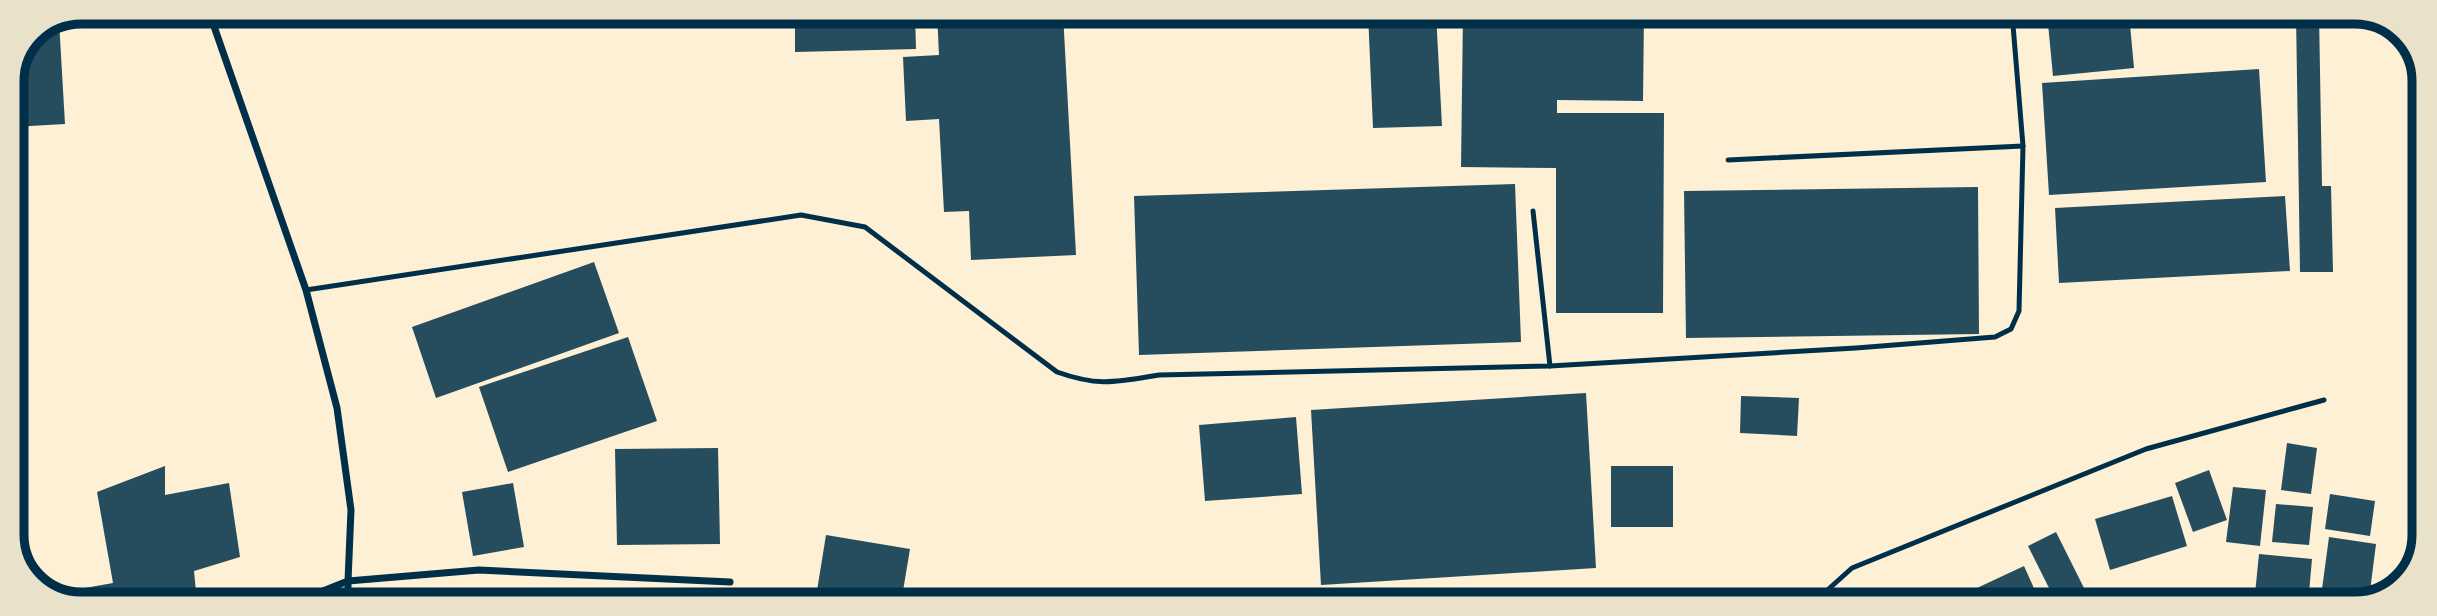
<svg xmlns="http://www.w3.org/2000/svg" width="2437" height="616" font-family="'Nunito Sans',sans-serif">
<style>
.building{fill:#264d5e}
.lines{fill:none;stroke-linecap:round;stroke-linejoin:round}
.service{stroke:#003049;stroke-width:5}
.minor{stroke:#003049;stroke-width:7}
.rim{fill:none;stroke:#003049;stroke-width:9}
</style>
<rect width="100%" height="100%" fill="#fdf0d5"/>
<g class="building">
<path d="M575 13H915L916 49 795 52V17L576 22Z"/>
<path d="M937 13H1063L1076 255 971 260 969 211 944 212 939 119 906 121 903 57 939 55Z"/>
<path d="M1368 13H1436L1442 126 1373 128Z"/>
<path d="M1463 13H1644L1643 101 1557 100V113H1664L1663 313H1556V168L1461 167Z"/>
<path d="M2047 13 2129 14 2134 68 2053 76Z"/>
<path d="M2296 14H2319L2322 186H2331L2333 272H2300Z"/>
<path d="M59 21 65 124 12 127V81L33 32Z"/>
<path d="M2259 69 2266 182 2049 195 2042 83Z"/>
<path d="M1515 184 1521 342 1139 355 1134 196Z"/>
<path d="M1978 187 1979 334 1686 338 1684 191Z"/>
<path d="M2285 196 2290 271 2059 283 2055 208Z"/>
<path d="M594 262 619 333 436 398 412 327Z"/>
<path d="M628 337 657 421 508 472 479 387Z"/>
<path d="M1586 393 1596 568 1321 585 1311 410Z"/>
<path d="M1741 396 1799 398 1797 436 1740 433Z"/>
<path d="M1296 417 1302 494 1205 501 1199 425Z"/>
<path d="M2287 443 2317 448 2311 494 2281 490Z"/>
<path d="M718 448 720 544 617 545 615 449Z"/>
<path d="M165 466V495L229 483 240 557 194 571 197 602H82L79 589 113 583 97 492Z"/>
<rect x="1611" y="466" width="62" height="61"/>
<path d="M2209 470 2227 520 2193 532 2175 483Z"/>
<path d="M513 483 524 547 473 556 462 492Z"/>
<path d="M2233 487 2266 490 2260 546 2226 542Z"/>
<path d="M2330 494 2375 501 2370 536 2325 529Z"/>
<path d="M2172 496 2187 546 2110 570 2095 519Z"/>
<path d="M2276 504 2313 507 2309 545 2272 542Z"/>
<path d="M2423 521V549L2420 554 2407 545Z"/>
<path d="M2056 532 2089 598 2078 604H2057L2028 546Z"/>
<path d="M826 535 910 549 901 603H815Z"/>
<path d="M2329 537 2376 544 2369 599 2356 604H2320Z"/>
<path d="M2259 554 2312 559 2308 604H2254Z"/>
<path d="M2024 566 2041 604 1943 603 1977 588Z"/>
<path d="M2161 591 2223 600 2222 604H2160Z"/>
<path d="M465 594 551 597V603H465Z"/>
</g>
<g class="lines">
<g class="service">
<path d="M1728 160 2023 146"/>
<path d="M1533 211 1550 366"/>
<path d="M306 290 801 215 865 227 1057 372C1099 387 1116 382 1159 375L1550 366 1856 348 1995 337 2011 329 2019 311 2023 146 2012 13"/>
<path d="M1813 603 1852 568 2146 449 2324 400"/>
</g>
<g class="minor">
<path d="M209 12 306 290 337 408 351 510 348 581 295 602"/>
<path d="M2415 57H2417"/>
<path d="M348 603V581L479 570 730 582"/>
</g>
</g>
<path d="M0 0H2437V616H0ZM81 24H2355A57 57 0 0 1 2412 81V535A57 57 0 0 1 2355 592H81A57 57 0 0 1 24 535V81A57 57 0 0 1 81 24Z" fill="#e9e1ca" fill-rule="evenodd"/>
<path class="rim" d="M81 24H2355A57 57 0 0 1 2412 81V535A57 57 0 0 1 2355 592H81A57 57 0 0 1 24 535V81A57 57 0 0 1 81 24Z"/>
</svg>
